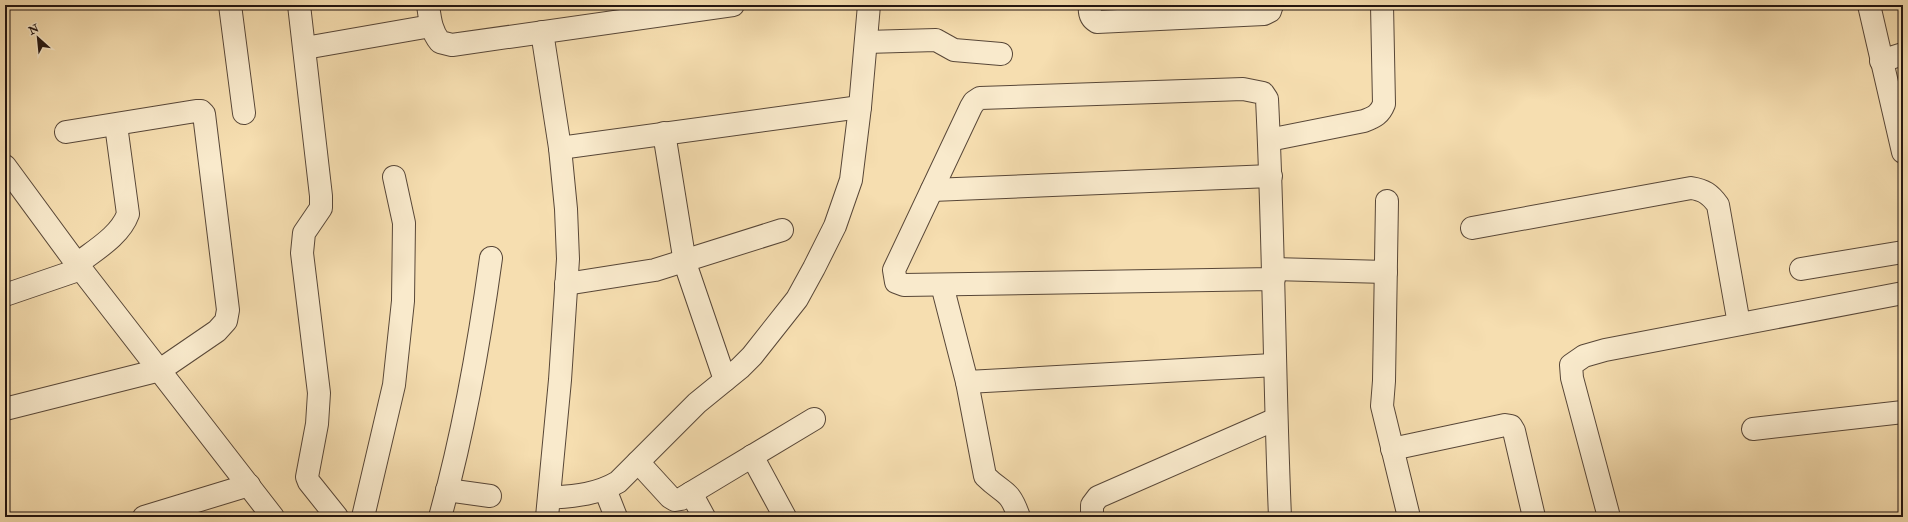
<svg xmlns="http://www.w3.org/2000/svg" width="1908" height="522" font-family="'IM FELL Double Pica',serif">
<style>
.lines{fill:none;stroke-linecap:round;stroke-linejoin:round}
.minor-casing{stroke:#584738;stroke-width:24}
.minor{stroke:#f9eacc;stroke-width:22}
</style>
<rect width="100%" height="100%" fill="#f6deb0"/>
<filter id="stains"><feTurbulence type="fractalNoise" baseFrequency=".005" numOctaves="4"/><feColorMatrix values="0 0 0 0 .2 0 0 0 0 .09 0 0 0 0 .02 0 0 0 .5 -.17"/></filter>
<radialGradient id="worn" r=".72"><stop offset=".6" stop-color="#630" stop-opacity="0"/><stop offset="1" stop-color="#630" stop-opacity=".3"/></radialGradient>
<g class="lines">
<defs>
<g id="minor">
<path d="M230 5 244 113"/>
<path d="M299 5 321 196V208L304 233 302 253 319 393 317 424 307 477 309 482 337 517"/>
<path d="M428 5C430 19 431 31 440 42L452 45 733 5"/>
<path d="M1090 5C1089 13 1090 18 1097 22L1264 14 1270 11 1272 5"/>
<path d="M1869 5 1903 152"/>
<path d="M542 32 560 148 566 209 568 259 560 380 547 517"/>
<path d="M866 42 936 40 954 50 1001 54"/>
<path d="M305 48 431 26"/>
<path d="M1881 61 1903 54"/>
<path d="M664 133 685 263 725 380"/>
<path d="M1269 140 1364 121C1375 117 1380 114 1384 104L1382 5"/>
<path d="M560 148 860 107"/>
<path d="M5 166 77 264 273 517"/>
<path d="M932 190 1271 176"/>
<path d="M1387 201 1384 381 1382 406 1409 517"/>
<path d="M1472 228 1691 188C1704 190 1710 194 1718 205L1739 324"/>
<path d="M77 264C95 250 120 236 128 214L116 125"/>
<path d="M1273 269 1386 272"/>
<path d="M1801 269 1903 252"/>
<path d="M1274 279 904 285 896 282 894 270 971 107 974 102 980 98 1243 89 1263 93 1267 99C1274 238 1274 378 1280 517"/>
<path d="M566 284 655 270 782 230"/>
<path d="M942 285 967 382 985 476C1004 495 1009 488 1019 517"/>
<path d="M5 295 81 269"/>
<path d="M967 382 1274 365"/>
<path d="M5 409 160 370 217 331 226 321 228 310 204 114 201 111H196L66 132"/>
<path d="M1753 429 1903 412"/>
<path d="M1392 449 1505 425 1511 426 1514 431 1534 517"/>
<path d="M752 456 785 517"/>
<path d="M638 462 670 497 675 500 681 499 814 419"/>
<path d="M605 489 616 517"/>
<path d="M447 490 490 496"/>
<path d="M691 493 704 517"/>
<path d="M549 498C574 496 596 495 618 482L697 403 740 368 752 356 797 299 814 268 835 226 851 180 860 107 869 5"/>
<path d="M144 517 249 485"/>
<path d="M363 517 394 385 403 301 404 223 394 177"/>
<path d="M440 517C464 432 479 345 491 258"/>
<path d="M1092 517V505L1098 497 1276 419"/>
<path d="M1609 517 1572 378 1571 365 1584 356 1605 350 1903 293"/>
</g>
</defs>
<use href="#minor" class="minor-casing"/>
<use href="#minor" class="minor"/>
</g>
<rect width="1908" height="522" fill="none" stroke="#f6deb0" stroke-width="20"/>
<rect x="6" y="6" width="1896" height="510" fill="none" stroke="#231510" stroke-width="2"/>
<rect x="10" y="10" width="1888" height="502" fill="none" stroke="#231510"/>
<g transform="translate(38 38) rotate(333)" stroke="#f9eacc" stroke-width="3" paint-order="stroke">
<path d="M0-3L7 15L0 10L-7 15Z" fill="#231510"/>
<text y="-6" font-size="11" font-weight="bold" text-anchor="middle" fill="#231510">N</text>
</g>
<rect width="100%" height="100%" filter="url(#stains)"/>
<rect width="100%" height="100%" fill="url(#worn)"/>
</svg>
